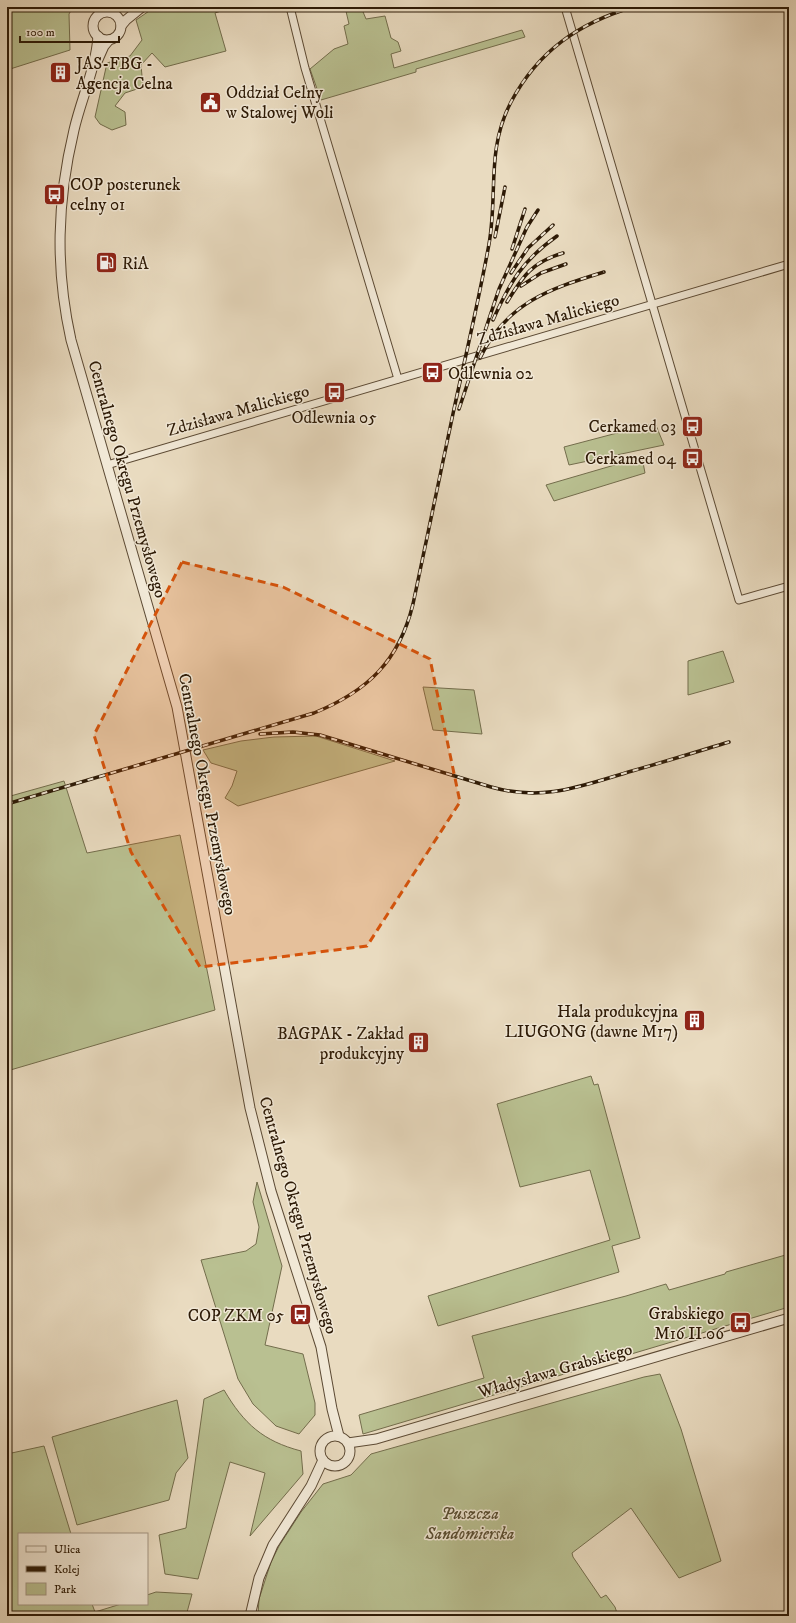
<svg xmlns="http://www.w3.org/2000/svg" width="796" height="1623" font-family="'IM FELL DW Pica',serif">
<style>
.green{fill:#b9c091;stroke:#736d4c}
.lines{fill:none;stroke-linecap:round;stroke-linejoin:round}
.minor-casing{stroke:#5c4a34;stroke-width:9}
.tertiary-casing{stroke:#5c4a34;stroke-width:11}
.minor{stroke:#f1e8d6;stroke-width:7}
.tertiary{stroke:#f1e8d6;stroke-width:9}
.rail-casing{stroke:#2d1a06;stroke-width:3.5}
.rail{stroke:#f1e8d6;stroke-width:2;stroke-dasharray:6;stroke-linecap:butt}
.marked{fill:#d5530b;fill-opacity:0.2;stroke:#d5530b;stroke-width:3;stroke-dasharray:8 5;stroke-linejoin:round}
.labels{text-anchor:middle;stroke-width:3;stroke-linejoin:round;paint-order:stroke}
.poi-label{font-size:17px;fill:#2d1a06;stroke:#f1e8d6;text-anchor:end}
.street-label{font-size:17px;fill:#2d1a06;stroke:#f1e8d6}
.park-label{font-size:17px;font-style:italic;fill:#574c30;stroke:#f1e8d6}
</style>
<rect width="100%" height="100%" fill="#e9dbc0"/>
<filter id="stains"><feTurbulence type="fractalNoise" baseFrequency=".005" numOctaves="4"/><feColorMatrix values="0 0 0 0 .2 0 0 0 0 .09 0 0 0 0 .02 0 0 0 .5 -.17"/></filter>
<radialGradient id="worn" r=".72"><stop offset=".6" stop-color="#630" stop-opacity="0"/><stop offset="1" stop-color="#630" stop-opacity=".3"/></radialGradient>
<g class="green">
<path d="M7 7H73L69 14 70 50 7 70Z"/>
<path d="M155 7H233L215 13 226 51 165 67 152 53 141 65 143 87 125 93 115 106 125 112 126 125 112 130 100 124 95 117 107 63 130 56 142 40 136 20Z"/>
<path d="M345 7H361L366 19 385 16 391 38 398 42 401 51 391 54 394 68 522 30 525 37 416 69V72L321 100 310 69 334 49 348 44 344 26 349 24Z"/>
<path d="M655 423 664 445 569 465 564 447Z"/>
<path d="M642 457 645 473 554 501 546 485Z"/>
<path d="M723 651 734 682 688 695V661Z"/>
<path d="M423 687 474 690 482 734 433 730Z"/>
<path d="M316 736 395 761 238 806 225 798 232 786 237 771 211 763 203 750 241 741 274 737Z"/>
<path d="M64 781 87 853 180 835 215 1010 7 1071V797Z"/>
<path d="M591 1076 594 1085 598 1084 640 1238 612 1246 619 1272 438 1326 428 1296 610 1240 590 1170 520 1187 497 1104Z"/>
<path d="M257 1182 282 1266 265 1345 303 1354 315 1403V1415L299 1434 276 1426 253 1404 238 1379 201 1260 246 1251 256 1244 259 1227 253 1202Z"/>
<path d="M789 1254V1307L363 1434 359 1415 484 1378 472 1336 626 1296 666 1284 669 1290 725 1274 726 1272Z"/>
<path d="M660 1374 681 1429 721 1561 679 1578 631 1508 572 1553 573 1557 601 1598 606 1595 615 1607 618 1616H258L259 1599 271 1562 279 1546 301 1512 323 1484 351 1475 371 1454 644 1377Z"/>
<path d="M224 1390C244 1424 263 1441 301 1451L303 1474 250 1536 265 1473 230 1462 198 1579 165 1574 159 1535 186 1528 204 1399Z"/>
<path d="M177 1400 188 1458 176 1473 169 1500 77 1525 52 1437Z"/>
<path d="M44 1446 71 1534H19V1604H92L95 1612 121 1604H147V1595L156 1592 192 1594 186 1616H7V1454Z"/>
</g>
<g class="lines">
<defs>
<g id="minor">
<path d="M290 7 305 68 398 379"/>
<path d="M565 7 739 600 789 586"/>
<path d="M107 465 789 264"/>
</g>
<g id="tertiary">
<circle cx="107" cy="26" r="14"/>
<path d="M121 26 126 20 142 7"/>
<path d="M98 36C96 68 81 99 74 130 57 201 55 268 71 340L177 707 250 1108 271 1191 321 1347 332 1409 339 1436"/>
<path d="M96 64 104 46 109 40"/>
<circle cx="335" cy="1451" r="15"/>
<path d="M348 1443 376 1439 789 1318"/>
<path d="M250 1616 259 1578 273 1545 311 1486 323 1460"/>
</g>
</defs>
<use href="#minor" class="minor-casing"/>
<use href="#tertiary" class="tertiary-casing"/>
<use href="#minor" class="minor"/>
<use href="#tertiary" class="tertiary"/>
<defs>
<g id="rail">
<path d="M495 237 505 187"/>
<path d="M512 249 525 209"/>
<path d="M511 273 528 248 553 225"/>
<path d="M521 286 541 273 566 264"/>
<path d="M507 302C523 276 532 262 563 253"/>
<path d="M493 320C510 282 522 261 557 236"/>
<path d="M480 358C506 303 549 289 604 272"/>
<path d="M459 409 499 289 527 227 538 210"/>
<path d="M260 734 293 732 320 735 491 787C544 802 581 786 632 771 664 762 696 752 729 742"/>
<path d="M7 804 314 713C368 691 399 661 413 604 427 539 440 474 454 409 466 354 479 299 489 244 498 193 486 150 511 102 538 51 579 23 633 7"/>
</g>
</defs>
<use href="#rail" class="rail-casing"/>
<use href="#rail" class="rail"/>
</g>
<path class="marked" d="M182 562 283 587 430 659 460 802 367 946 200 967 131 852 94 735Z"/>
<defs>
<symbol id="building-square" viewBox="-11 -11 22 22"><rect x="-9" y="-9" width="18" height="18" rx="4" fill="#8f2418" stroke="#f1e8d6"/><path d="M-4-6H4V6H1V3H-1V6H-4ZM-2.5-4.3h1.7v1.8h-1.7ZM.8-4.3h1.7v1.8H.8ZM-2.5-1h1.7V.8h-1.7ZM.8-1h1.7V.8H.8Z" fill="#fff"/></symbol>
<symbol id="civic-square" viewBox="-11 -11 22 22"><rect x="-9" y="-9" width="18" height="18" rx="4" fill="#8f2418" stroke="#f1e8d6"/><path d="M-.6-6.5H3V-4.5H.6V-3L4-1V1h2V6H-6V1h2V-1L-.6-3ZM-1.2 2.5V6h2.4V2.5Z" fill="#fff"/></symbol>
<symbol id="bus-square" viewBox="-11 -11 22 22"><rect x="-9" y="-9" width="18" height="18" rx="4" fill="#8f2418" stroke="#f1e8d6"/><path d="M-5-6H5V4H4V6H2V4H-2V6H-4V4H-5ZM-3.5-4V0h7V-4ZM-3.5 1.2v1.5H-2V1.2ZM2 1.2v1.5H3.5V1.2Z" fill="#fff"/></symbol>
<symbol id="fuel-square" viewBox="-11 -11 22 22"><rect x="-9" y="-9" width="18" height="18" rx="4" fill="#8f2418" stroke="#f1e8d6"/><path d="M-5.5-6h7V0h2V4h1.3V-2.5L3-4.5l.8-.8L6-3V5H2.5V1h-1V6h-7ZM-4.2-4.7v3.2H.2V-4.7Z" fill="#fff"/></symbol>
</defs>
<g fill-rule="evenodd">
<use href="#building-square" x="48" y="60" width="25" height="25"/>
<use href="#civic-square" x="198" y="90" width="25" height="25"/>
<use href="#bus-square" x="42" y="182" width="25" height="25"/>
<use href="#fuel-square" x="94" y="250" width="25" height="25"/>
<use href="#bus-square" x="420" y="360" width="25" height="25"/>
<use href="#bus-square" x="322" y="380" width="25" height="25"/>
<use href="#bus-square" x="680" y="414" width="25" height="25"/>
<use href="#bus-square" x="680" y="446" width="25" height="25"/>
<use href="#building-square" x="682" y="1008" width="25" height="25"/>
<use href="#building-square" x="406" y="1030" width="25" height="25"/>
<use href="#bus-square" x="288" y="1302" width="25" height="25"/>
<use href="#bus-square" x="728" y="1310" width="25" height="25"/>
</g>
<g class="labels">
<g class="poi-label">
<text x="76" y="69" text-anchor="start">JAS-FBG -<tspan x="76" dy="20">Agencja Celna</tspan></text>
<text x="226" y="98" text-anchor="start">Oddział Celny<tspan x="226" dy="20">w Stalowej Woli</tspan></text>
<text x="70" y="190" text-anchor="start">COP posterunek<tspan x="70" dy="20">celny 01</tspan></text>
<text x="122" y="269" text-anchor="start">RiA</text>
<text x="448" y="379" text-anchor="start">Odlewnia 02</text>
<text x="334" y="423" text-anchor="middle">Odlewnia 05</text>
<text x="676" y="432">Cerkamed 03</text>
<text x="676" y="464">Cerkamed 04</text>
<text x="678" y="1017">Hala produkcyjna<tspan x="678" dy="20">LIUGONG (dawne M17)</tspan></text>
<text x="404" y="1039">BAGPAK - Zakład<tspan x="404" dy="20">produkcyjny</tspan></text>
<text x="724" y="1319">Grabskiego<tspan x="724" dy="20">M16 II 06</tspan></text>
<text x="284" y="1321">COP ZKM 05</text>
</g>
<g class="street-label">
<text transform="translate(548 319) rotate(-16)" y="6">Zdzisława Malickiego</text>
<text transform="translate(238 410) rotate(-16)" y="6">Zdzisława Malickiego</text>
<text transform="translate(128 479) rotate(74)" y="6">Centralnego Okręgu Przemysłowego</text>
<text transform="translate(208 794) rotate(79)" y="6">Centralnego Okręgu Przemysłowego</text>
<text transform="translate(299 1215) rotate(74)" y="6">Centralnego Okręgu Przemysłowego</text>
<text transform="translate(555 1370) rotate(-16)" y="6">Władysława Grabskiego</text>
</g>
<g class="park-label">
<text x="470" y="1519">Puszcza<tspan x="470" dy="20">Sandomierska</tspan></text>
</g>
</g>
<rect width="796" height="1623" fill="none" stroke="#e9dbc0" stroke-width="24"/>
<rect x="8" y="8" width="780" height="1607" fill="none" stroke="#2d1a06" stroke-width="2"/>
<rect x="12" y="12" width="772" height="1599" fill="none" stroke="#2d1a06"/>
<rect x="18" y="1533" width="130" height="72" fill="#f1e8d6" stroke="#a39683"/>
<rect x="26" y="1546" width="20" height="6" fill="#f1e8d6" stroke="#a39683"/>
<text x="54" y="1553" font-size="12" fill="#2d1a06">Ulica</text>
<rect x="26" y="1566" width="20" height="6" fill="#2d1a06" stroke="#a39683"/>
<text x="54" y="1573" font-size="12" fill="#2d1a06">Kolej</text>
<rect x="26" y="1583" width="20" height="12" fill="#b9c091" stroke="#a39683"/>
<text x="54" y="1593" font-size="12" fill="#2d1a06">Park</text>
<path d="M20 36v6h99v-6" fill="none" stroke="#2d1a06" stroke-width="2"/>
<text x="26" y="36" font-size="12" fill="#2d1a06" stroke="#f1e8d6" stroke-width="3" paint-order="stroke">100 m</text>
<rect width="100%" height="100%" filter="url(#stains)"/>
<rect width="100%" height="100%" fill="url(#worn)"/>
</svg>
